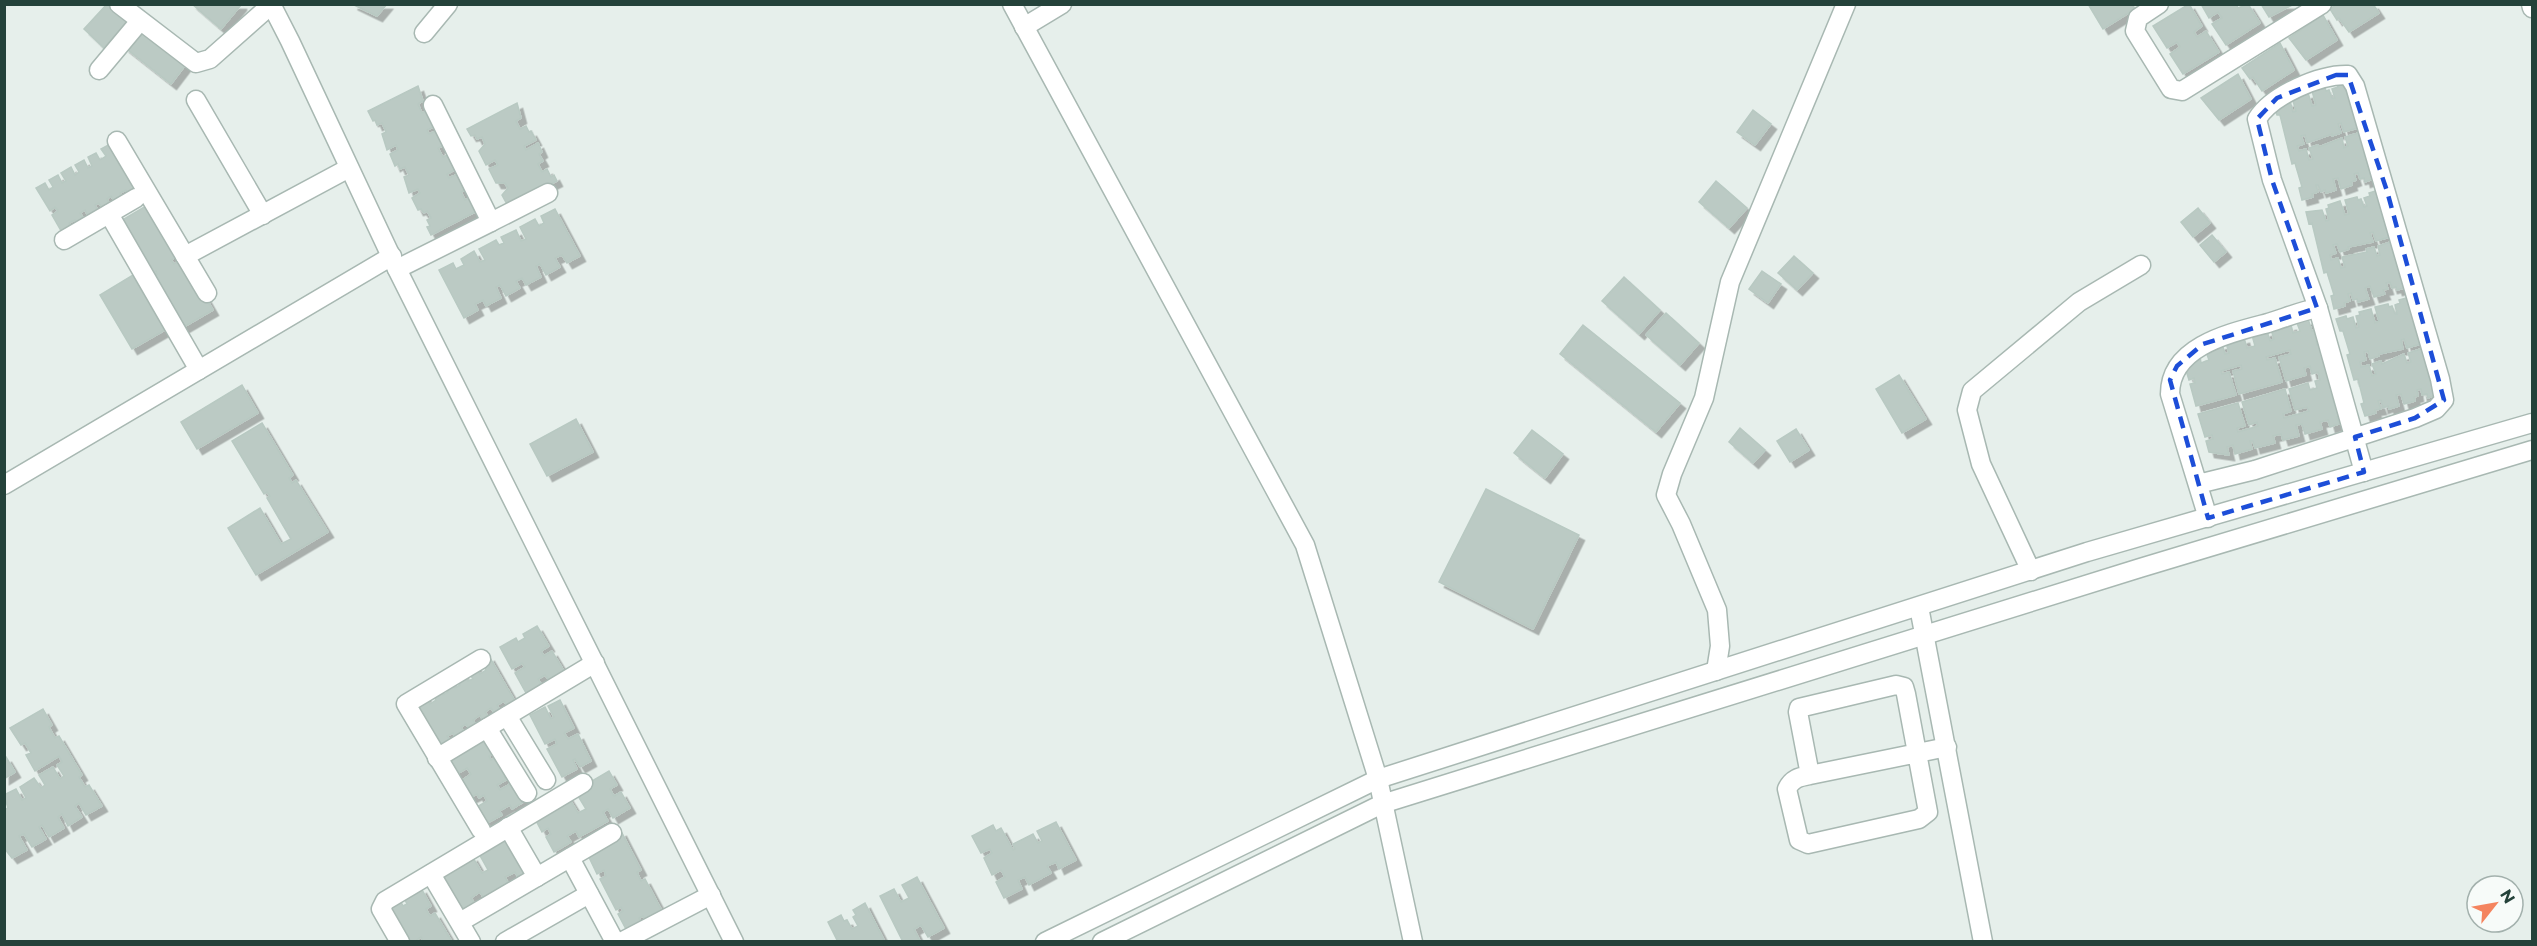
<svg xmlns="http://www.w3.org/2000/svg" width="2537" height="946" font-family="Montserrat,sans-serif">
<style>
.building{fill:#bbcac4;stroke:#b8c9c2;stroke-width:1.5;filter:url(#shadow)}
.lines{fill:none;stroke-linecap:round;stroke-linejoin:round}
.minor-casing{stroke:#a8b8b2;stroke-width:21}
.minor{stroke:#fff;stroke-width:18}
.marked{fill:none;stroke:#1d4ed8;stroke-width:4.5;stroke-dasharray:12 8;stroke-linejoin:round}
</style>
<defs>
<filter id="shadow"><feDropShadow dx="5.5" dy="5.5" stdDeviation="0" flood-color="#0004"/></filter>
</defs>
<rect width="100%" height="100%" fill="#e6efeb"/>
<g class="building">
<path d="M107 4H114L130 19 104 48 84 29Z"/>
<path d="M192 4H241V5L221 29Z"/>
<path d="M352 4H387L377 16Z"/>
<path d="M2088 4H2132L2135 9 2103 29Z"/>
<path d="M2189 4 2202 26 2194 32 2197 37 2206 31 2219 52 2183 74 2170 54 2180 47 2177 42 2167 48 2153 26Z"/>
<path d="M2201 4H2236L2238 8 2248 4 2260 23 2226 45 2212 24 2222 18 2218 12 2209 18Z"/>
<path d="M2261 4H2294L2269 17Z"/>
<path d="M2337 4H2373L2379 13 2349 32 2339 18 2337 20 2330 9Z"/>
<path d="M2323 15 2337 40 2306 60 2289 38Z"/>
<path d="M140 27 187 63 171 84 124 47Z"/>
<path d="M2280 43 2294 70 2262 91 2253 77 2250 79 2242 68Z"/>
<path d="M2238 74 2251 99 2219 120 2201 98Z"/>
<path d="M2347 81 2361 127 2344 132 2341 123 2338 124 2341 133 2332 136V134L2307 143 2305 135 2301 136 2304 144 2297 146 2299 151 2306 149 2309 160 2313 159 2309 148 2318 145 2319 147 2342 138 2344 148 2348 146 2345 137 2362 132 2376 178 2365 182 2364 178 2360 179 2358 173 2354 174 2356 180 2351 182 2352 185 2341 189 2338 178 2333 179 2336 190 2326 193 2325 190 2321 192 2318 185H2316L2318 192 2312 194 2313 197 2302 200 2299 188 2302 187 2295 163 2292 164 2280 115H2277L2273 103 2290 101 2293 112 2296 111 2293 101 2297 99 2296 96 2308 93 2312 106 2316 105 2312 91 2325 88 2326 91 2329 90 2332 98H2335L2332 89 2338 87 2337 84Z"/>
<path d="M418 86 423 101 418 104 422 113 428 110 437 125 427 130 429 134 440 129 445 145 438 148 443 157 450 154 460 167 447 174 449 178 462 172 468 189 461 192 465 200 472 196 481 209 431 235 427 227 430 226 427 220 431 218 427 211 424 213 421 209 418 210 412 198 420 193 418 189 409 193 404 177 409 175 405 167 400 169 398 164 395 166 390 154 398 150 396 145 387 150 382 134 386 132 382 123 377 125 375 120 373 121 368 111Z"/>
<path d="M517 103 521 118 516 121 520 129 526 126 529 132 531 131 536 140 524 146 526 150 538 143 542 152 539 154 543 161 538 164 542 172 547 169 551 177 554 175 557 181 508 206 502 195 508 188 505 183H496L489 169 498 165 495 160 486 165 479 151 485 144 482 137 477 139 475 135 471 136 467 129Z"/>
<path d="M1753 110 1771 124 1755 145 1737 132Z"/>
<path d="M114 142 125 161 119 164 124 171 129 168 142 189 129 197 126 190 120 193 124 200 116 205 111 196 107 199 112 207 104 212 99 203 95 205 100 214 90 220 85 210 80 213 86 222 79 227 75 220 69 223 73 230 64 236 52 215 58 211 55 207 50 211 36 188 45 183 49 190 53 187 49 180 58 175 62 183 66 181 61 173 71 167 75 175 79 172 75 165 84 160 88 168 92 166 88 157 96 153 100 160 106 156 101 149Z"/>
<path d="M1716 181 1747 208 1729 228 1699 202Z"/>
<path d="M2379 190 2393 236 2376 241 2373 232 2370 233 2373 242 2348 247 2349 249 2340 252 2337 244 2333 245 2336 253 2330 255 2331 260 2338 258 2341 268 2345 267 2342 257 2367 252 2366 249 2374 247 2377 256 2380 255 2378 246 2394 241 2408 287 2397 290 2396 287 2392 288 2390 282 2386 283 2388 289 2383 290 2385 294 2374 297 2370 286 2365 288 2369 299 2358 302 2357 299 2353 300 2351 293 2348 294 2350 301 2344 303 2345 306 2334 309 2331 296 2334 295 2327 272 2324 273 2312 223 2309 224 2306 212 2322 210 2326 221 2329 220 2326 209 2329 208 2328 205 2340 201 2345 215 2349 214 2345 200 2357 197 2358 200 2361 199 2364 207 2367 206 2364 198 2370 196 2369 193Z"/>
<path d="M151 203 181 254 171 260 174 264 183 258 194 278 189 281 191 285 197 282 213 310 182 328 152 277 157 274 156 271 150 274 119 222Z"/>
<path d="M2198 208 2210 223 2193 237 2181 222Z"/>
<path d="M555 209 580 256 567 263 562 255 555 258 560 267 546 275 540 264 536 266 541 277 526 285 522 278 516 281 520 288 506 296 500 285 496 287 501 298 486 306 483 300 475 304 478 310 464 318 439 270 453 263 456 269 464 265 461 259 474 251 480 262 485 260 479 249 496 240 499 245 504 243 501 237 516 230 521 241 526 239 520 227 535 219 539 226 544 223 541 216Z"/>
<path d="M2212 235 2226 252 2214 262 2200 245Z"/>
<path d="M1794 256 1813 273 1797 290 1778 273Z"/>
<path d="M1762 271 1781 284 1768 303 1749 289Z"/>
<path d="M133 275 165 330 132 349 100 295Z"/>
<path d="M1624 277 1660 310 1639 334 1602 301Z"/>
<path d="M2410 297 2424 343 2407 348 2404 339 2401 340 2403 349 2379 354V356L2370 359 2368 351 2364 352 2366 360 2360 362 2361 367 2369 365 2372 376 2376 374 2372 364 2381 361 2382 364 2404 354 2407 363 2411 362 2408 353 2424 348 2438 394 2428 398 2427 394 2422 395 2421 389 2417 390 2418 396 2414 397 2415 401 2404 404 2401 394 2396 395 2399 406 2389 409 2388 406 2383 408 2381 400 2378 401 2381 409 2375 410 2376 413 2365 416 2361 404 2364 403 2358 379 2354 380 2347 355 2350 354 2343 331H2340L2336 319 2346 316 2347 319 2353 317 2356 328 2359 327 2356 316 2360 315 2359 312 2371 309 2375 323 2379 321 2375 307 2388 304 2389 307 2392 306 2395 314H2397L2395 305 2400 303 2399 300Z"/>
<path d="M1666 313 1699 343 1680 365 1646 335Z"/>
<path d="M2308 319 2312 331 2319 329 2322 340 2316 341 2317 345 2323 343 2339 398 2333 399 2334 403 2340 401 2344 415 2337 417 2339 424 2330 427 2328 420 2320 422 2322 429 2305 434 2302 424 2296 425 2299 436 2283 440 2281 434 2273 436 2275 443 2255 448 2253 441H2250L2252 449 2235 454 2233 445 2227 447 2229 455 2209 452 2206 441 2213 439 2212 435 2205 437 2198 414 2238 403 2245 426 2237 428 2238 432 2258 426 2257 422 2249 425 2242 402 2285 389 2291 411 2283 414 2284 418 2309 411 2307 407 2295 410 2289 389 2308 383 2310 390 2317 388 2315 381 2320 380 2318 372 2312 374 2310 366 2304 368 2306 375 2286 381 2279 357 2291 354 2290 350 2266 357 2267 360 2275 358 2282 382 2239 394 2233 371 2242 369 2241 365 2221 371 2222 374 2229 372 2236 395 2196 406 2190 384 2195 383 2194 378 2189 380 2185 367 2200 356 2201 363 2209 360 2205 349 2222 344 2225 354 2229 353 2226 343 2244 338 2247 348 2255 346 2252 335 2267 331 2270 341 2274 339 2271 330 2291 325 2293 333 2300 331 2297 323Z"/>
<path d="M1583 325 1680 403 1656 432 1560 354Z"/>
<path d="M1899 375 1926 419 1902 433 1876 389Z"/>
<path d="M242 385 258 413 197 449 181 422Z"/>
<path d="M576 419 593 452 547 476 530 444Z"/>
<path d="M262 423 293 475 289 478 292 483 296 480 328 532 256 575 228 528 260 508 281 544 291 539 267 498 270 496 267 492 264 494 232 441Z"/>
<path d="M1740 428 1765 450 1753 463 1729 442Z"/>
<path d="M1796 429 1809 450 1790 462 1777 441Z"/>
<path d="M1532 430 1563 454 1545 478 1514 453Z"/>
<path d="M1486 489 1579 535 1533 629 1439 582Z"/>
<path d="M537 626 549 646 541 651 544 656 552 651 564 671 549 680 545 675 538 679 541 684 526 693 515 673 525 667 522 663 512 669 500 647 516 638 518 642 525 638 523 634Z"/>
<path d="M489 656 517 705 509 710 504 701 497 705 502 714 497 717 491 708 485 712 491 721 485 724 480 715 473 720 478 728 471 732 466 724 461 727 466 735 457 740 453 733 447 736 452 743 441 750 412 701 424 694 430 704 436 700 430 690 437 686 443 695 448 692 443 683 450 679 455 688 460 685 455 676 462 672 468 681 473 679 467 669 475 664 480 674 486 670 480 661Z"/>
<path d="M560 700 574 728 564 733 568 739 578 734 591 761 580 767 575 759 573 760 577 769 562 777 547 749 557 744 555 739 545 744 530 715 545 707 551 719 554 717 548 706Z"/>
<path d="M43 709 52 725 49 727 55 738 59 736 82 775 79 777 85 787 89 785 102 806 86 815 79 803 75 806 82 817 68 826 62 814 58 817 64 828 49 837 42 825 39 827 46 839 32 847 24 834 19 836 27 850 12 858 4 848V810L8 808 4 795 16 789 22 800 26 798 20 787 34 778 41 788 45 785 39 775 53 767 60 779 64 776 57 765 62 762 59 756 35 771 26 755 31 753 25 743 21 745 10 728Z"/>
<path d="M484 733 496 752 489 756 491 760 498 756 509 774 504 776 506 780 497 785 500 790 513 782 525 801 512 809 510 805 499 811 502 815 487 823 477 807 487 801 484 795 479 798 477 794 471 797 461 781 471 774 467 768 457 774 446 755Z"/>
<path d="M6 757 15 772 4 779V758Z"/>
<path d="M609 771 617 785 610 789 614 796 621 792 630 808 613 818 608 809 603 812 608 821 579 837 576 831 567 836 571 842 554 852 546 837 551 834 548 828 542 832 533 815 567 795 578 813 586 809 575 791Z"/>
<path d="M1056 822 1076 860 1059 869 1056 862 1047 866 1051 873 1029 885 1025 877 1018 880 1022 889 1004 898 996 882 1005 877 1001 870 992 875 984 858 992 853 990 849 981 853 972 836 993 825 996 831 1001 828 1013 850 1015 849 1013 844 1033 834 1038 843 1042 841 1037 831Z"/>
<path d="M621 831 641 870 637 872 641 881 645 879 663 913 646 921 643 916 639 918 642 923 627 931 618 914 623 911 621 907 616 910 600 879 606 876 604 870 597 874 585 849 601 842 604 849 610 845 607 838Z"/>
<path d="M509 834 532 872 519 879 515 872 505 877 509 884 484 899 480 892 471 898 475 904 457 915 448 899 454 896 451 890 445 894 435 877 472 856 482 873 488 870 478 852Z"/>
<path d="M917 877 944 928 928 937 921 925 914 929 920 941 903 942 880 896 894 889 901 902 909 898 902 885Z"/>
<path d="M421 888 431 906 426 909 430 916 435 913 451 940 448 942H423L421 937 414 942H403L385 909 400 900 403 906 407 904 404 898Z"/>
<path d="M865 903 885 942H838L828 922 841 915 844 921 847 920 852 929 858 926 853 917 856 915 853 910Z"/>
</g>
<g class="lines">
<defs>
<g id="minor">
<path d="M119 4 196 63 210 59 271 5"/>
<path d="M271 4 290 41 397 269 734 942"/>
<path d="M1012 4 1305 545 1378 779 1413 942"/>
<path d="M2159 4 2138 18 2135 31 2171 89 2182 91 2322 4"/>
<path d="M2531 4 2532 8"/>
<path d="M1024 27 1062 4"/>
<path d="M424 33 448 4"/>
<path d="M99 70 140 21"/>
<path d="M196 100 263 215"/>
<path d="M117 141 207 293"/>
<path d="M109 214 199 370"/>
<path d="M491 222 548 193"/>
<path d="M64 240 136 198"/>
<path d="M185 256 349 168"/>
<path d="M397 269 491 222 433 105"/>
<path d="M2318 308 2364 472"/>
<path d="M2198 484 2255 470 2415 418 2436 409 2444 400 2440 379 2355 86 2348 75C2320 74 2272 95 2257 119L2272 180 2318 308C2300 311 2285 318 2268 323 2230 333 2170 346 2170 394L2208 518"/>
<path d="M4 485 392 256"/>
<path d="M2031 571 1981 464 1967 410 1972 391 2079 302 2141 265"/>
<path d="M1919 607 1983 942"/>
<path d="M1716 671 1720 646 1717 610 1681 524 1666 495 1672 474 1704 398 1730 282 1846 4"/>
<path d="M507 716 546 780"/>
<path d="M487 728 527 793"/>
<path d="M437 758 595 663"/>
<path d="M1810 775 1798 712 1799 708 1896 685 1904 687 1906 694 1928 812 1919 819 1808 844 1799 840 1787 789C1792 778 1800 777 1810 775L1947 747"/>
<path d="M508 827 537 877"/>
<path d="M481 830 406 704 481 659"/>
<path d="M570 858 615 942"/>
<path d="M431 874 471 942"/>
<path d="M460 922 612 833"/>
<path d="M400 942 381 909 385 901 583 783"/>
<path d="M505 942 589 894"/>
<path d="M621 942 711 895"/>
<path d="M1045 942 1378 779 2087 552 2532 423"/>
<path d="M1102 942 1382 804 2140 568 2532 450"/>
</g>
</defs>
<use href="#minor" class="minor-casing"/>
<use href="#minor" class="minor"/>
</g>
<path class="marked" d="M2336 75H2348L2387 191 2444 400 2415 418 2355 437 2364 472 2208 518 2170 380 2177 366 2203 344 2317 308 2272 180 2257 119 2277 98Z"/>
<rect width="2537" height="946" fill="none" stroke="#24423a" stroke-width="12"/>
<g transform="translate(2495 904) rotate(59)"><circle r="28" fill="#f7fbf9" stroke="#a3b1ad" stroke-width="1.5"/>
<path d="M0-4.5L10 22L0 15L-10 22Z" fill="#f4845f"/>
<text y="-9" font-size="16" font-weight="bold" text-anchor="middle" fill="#24423a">N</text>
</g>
</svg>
